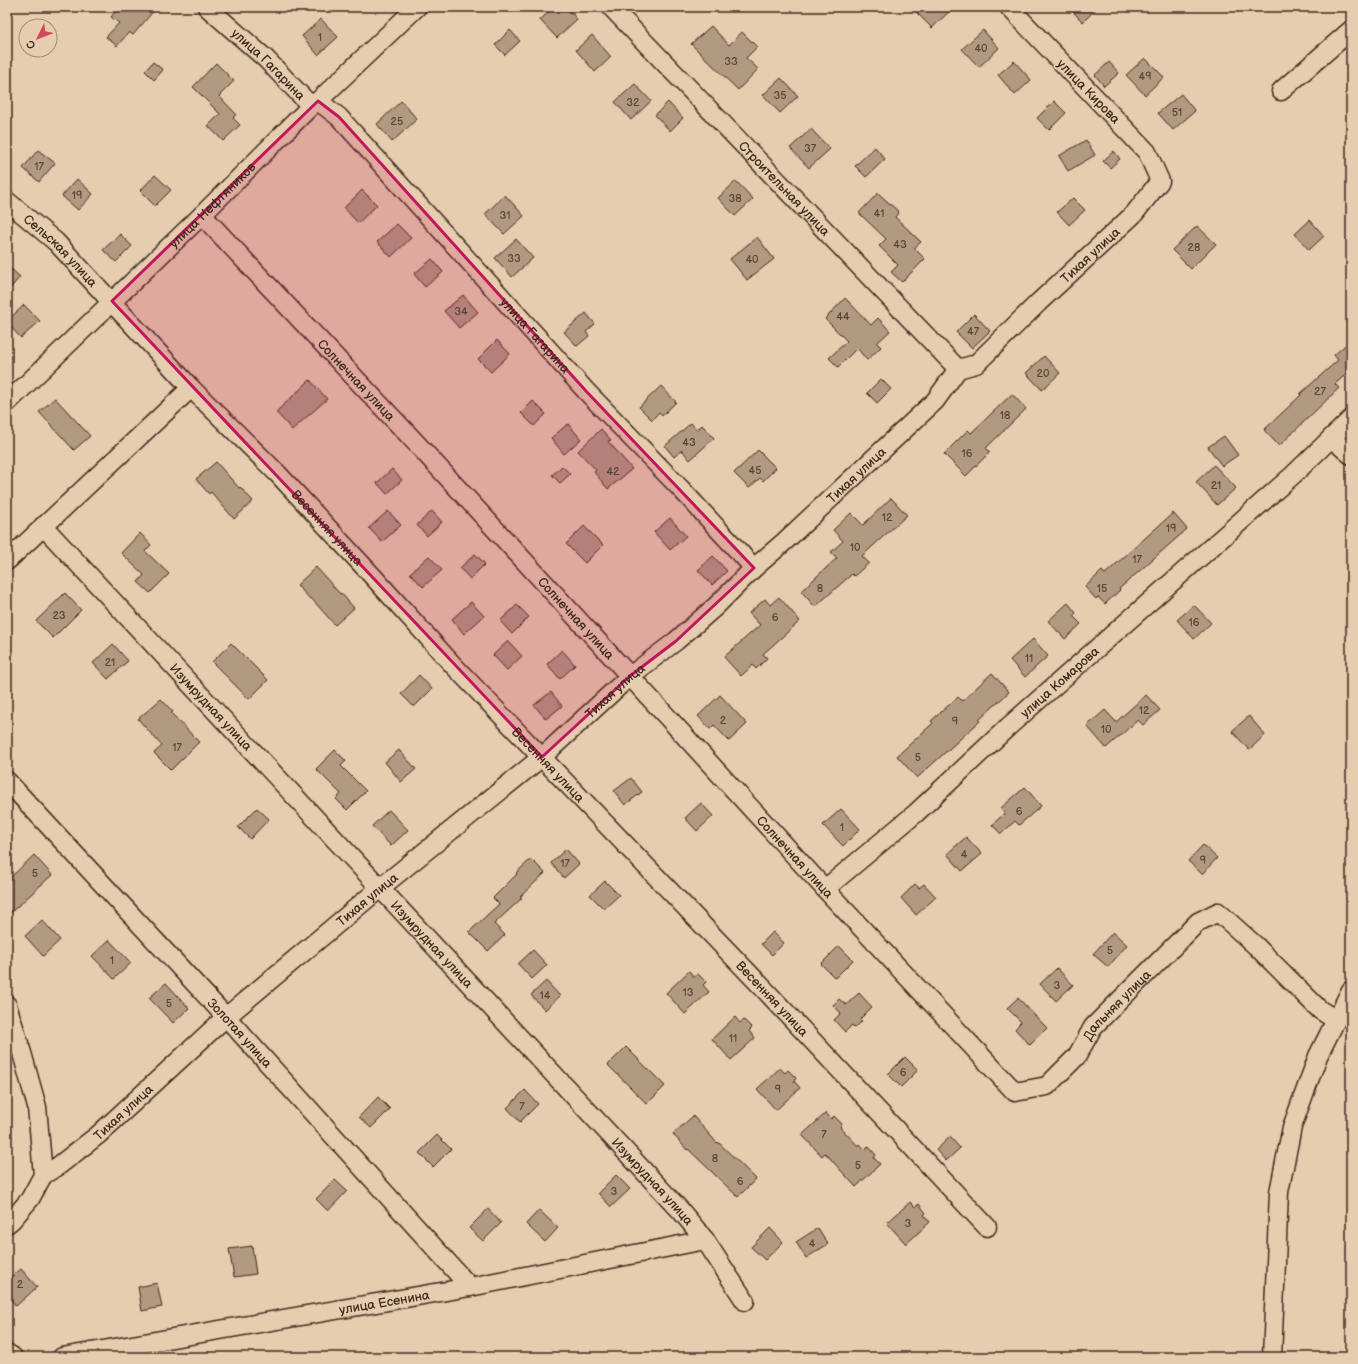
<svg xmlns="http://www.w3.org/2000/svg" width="1358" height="1364" font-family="'Balsamiq Sans',sans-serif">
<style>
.building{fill:#b29a82;stroke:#3b2a1e}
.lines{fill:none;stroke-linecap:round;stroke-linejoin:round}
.minor-casing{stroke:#3b2a1e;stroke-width:21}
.minor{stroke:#e7cdaf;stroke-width:18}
.marked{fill:#c2185b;fill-opacity:0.2;stroke:#c2185b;stroke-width:3;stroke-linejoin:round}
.labels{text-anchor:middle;stroke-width:3.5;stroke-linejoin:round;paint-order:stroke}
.number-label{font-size:11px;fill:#594637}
.street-label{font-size:13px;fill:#3b2a1e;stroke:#e7cdaf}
</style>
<rect width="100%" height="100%" fill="#e7cdaf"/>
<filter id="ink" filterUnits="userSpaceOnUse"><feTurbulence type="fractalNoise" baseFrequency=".025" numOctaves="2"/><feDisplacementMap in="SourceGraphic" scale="8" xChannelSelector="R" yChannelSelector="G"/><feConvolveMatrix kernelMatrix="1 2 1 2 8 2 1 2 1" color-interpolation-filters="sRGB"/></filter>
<g filter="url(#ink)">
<g class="building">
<path d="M119 7H157L133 35 129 32 117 46 106 37 119 23 111 17Z"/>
<path d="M554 7H566L577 19 557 38 540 20Z"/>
<path d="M911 7H954L932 28Z"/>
<path d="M1068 7H1098L1083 22Z"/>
<path d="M321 19 338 37 318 55 302 36Z"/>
<path d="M711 26 729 45 742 32 757 47 746 58 758 69 738 90 691 44Z"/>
<path d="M510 30 520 41 505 55 495 45Z"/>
<path d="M983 30 999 48 979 67 962 49Z"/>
<path d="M592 35 611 57 595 72 576 50Z"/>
<path d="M1145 58 1164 77 1145 95 1126 75Z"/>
<path d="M1014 61 1031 80 1015 95 998 75Z"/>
<path d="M153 62 163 70 154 80 145 71Z"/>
<path d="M1109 62 1119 73 1104 86 1095 75Z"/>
<path d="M216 63 234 81 219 96 236 114 233 118 240 125 223 141 208 126 220 114 193 87Z"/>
<path d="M781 78 798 96 780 113 763 95Z"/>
<path d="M635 84 651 101 631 120 615 102Z"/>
<path d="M1181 94 1195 111 1173 130 1158 113Z"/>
<path d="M401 101 417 119 392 142 377 124Z"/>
<path d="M1054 101 1066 113 1049 130 1037 118Z"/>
<path d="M668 102 683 118 670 131 655 115Z"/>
<path d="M811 129 830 149 809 168 790 148Z"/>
<path d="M1086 140 1095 155 1068 171 1059 156Z"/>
<path d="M875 147 885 159 866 177 855 166Z"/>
<path d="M38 150 55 163 39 182 23 168Z"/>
<path d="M1114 151 1120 159 1110 168 1103 161Z"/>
<path d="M155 175 171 190 155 206 140 191Z"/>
<path d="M77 179 93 194 78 210 62 196Z"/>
<path d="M736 181 753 199 735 216 718 198Z"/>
<path d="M362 190 377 205 358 223 344 208Z"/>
<path d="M878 193 899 212 895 217 921 242 914 248 925 259 902 282 891 272 898 265 879 246 886 239 859 213Z"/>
<path d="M505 195 524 216 504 234 485 214Z"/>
<path d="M1073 198 1085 210 1069 225 1057 212Z"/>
<path d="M1310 220 1324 236 1309 250 1295 234Z"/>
<path d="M397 224 411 238 391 257 377 242Z"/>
<path d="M1197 226 1216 244 1191 269 1172 250Z"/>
<path d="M120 234 132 246 116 262 103 250Z"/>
<path d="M757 237 774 259 747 280 730 259Z"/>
<path d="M516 239 533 258 512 277 495 258Z"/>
<path d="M432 259 443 272 425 287 414 274Z"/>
<path d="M7 265 20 277 7 292Z"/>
<path d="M463 295 478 312 459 328 444 311Z"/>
<path d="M845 298 871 325 878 318 890 331 877 343 881 347 867 360 857 348 838 367 829 358 847 341 825 319Z"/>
<path d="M24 305 40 321 21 338 7 323V321Z"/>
<path d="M586 313 595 324 586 332 589 336 577 346 564 332Z"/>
<path d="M974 314 990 331 972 348 956 332Z"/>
<path d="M497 340 510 354 491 372 478 359Z"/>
<path d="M1351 340V370L1335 384 1339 388 1279 446 1264 430 1301 395 1300 394 1338 360 1334 355Z"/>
<path d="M1044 356 1060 373 1042 390 1026 373Z"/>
<path d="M881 379 891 389 877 403 867 393Z"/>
<path d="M310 380 327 399 292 430 276 412Z"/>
<path d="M661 386 676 402 662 416 659 412 652 420 639 407Z"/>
<path d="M1012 394 1026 409 986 448 990 452 966 476 944 454 968 430 971 433Z"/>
<path d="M55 398 90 436 74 450 39 412Z"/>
<path d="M533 401 546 414 534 426 521 413Z"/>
<path d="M691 423 697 430 702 425 714 438 690 460 682 450 674 457 665 446Z"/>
<path d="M568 424 581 439 564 454 551 438Z"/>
<path d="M601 429 611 440 608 441 632 469 608 489 594 472 596 470 578 451Z"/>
<path d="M1224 436 1238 455 1222 466 1208 447Z"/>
<path d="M758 450 776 468 763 481 760 478 749 488 734 473Z"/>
<path d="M216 462 239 488 240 487 253 501 234 519 211 492 209 494 196 479Z"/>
<path d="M1214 465 1236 488 1217 505 1196 482Z"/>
<path d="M562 466 570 474 560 483 552 475Z"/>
<path d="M392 469 402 480 387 494 377 483Z"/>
<path d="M891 498 907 515 862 556 869 563 854 576 852 574 815 607 801 591 837 558 831 552 843 541 833 530 851 513 863 525Z"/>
<path d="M388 511 401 525 382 542 369 528Z"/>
<path d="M432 511 442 522 427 536 417 525Z"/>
<path d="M1173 513 1187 529 1119 589 1120 590 1105 604 1098 597 1096 599 1085 587 1102 571 1105 574Z"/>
<path d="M670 518 686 536 670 550 654 532Z"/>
<path d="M584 526 603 545 585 563 566 544Z"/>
<path d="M140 533 151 545 145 551 169 574 150 593 138 582 144 575 121 553Z"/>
<path d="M475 554 485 564 470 579 460 568Z"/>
<path d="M429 556 442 570 423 587 410 573Z"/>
<path d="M713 556 727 571 712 585 698 570Z"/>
<path d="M316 567 340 594 341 593 354 608 335 625 311 598 310 599 297 585Z"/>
<path d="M65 593 81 610 53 638 36 621Z"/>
<path d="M779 597 800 621 763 654 767 658 756 669 753 665 741 676 724 657 760 625 749 613 765 599 770 605Z"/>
<path d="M471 602 484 616 464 634 452 619Z"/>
<path d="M1068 603 1076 613 1073 616 1081 624 1065 639 1048 621Z"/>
<path d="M517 605 529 617 512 634 500 621Z"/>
<path d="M1194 605 1211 623 1194 639 1177 620Z"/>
<path d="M1033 639 1048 656 1025 677 1010 660Z"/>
<path d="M508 641 522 656 507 670 493 655Z"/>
<path d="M231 643 268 680 249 699 212 662Z"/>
<path d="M113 644 128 661 108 679 93 663Z"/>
<path d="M562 650 575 665 560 679 547 664Z"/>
<path d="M992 673 1009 692 979 720 980 721 917 778 897 756 933 723 931 721 958 697 962 701Z"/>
<path d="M419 675 432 689 414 707 401 694Z"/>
<path d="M551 692 562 706 546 719 534 705Z"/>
<path d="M720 695 747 724 729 741 714 725 710 729 698 716Z"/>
<path d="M1146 695 1160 710 1143 725 1138 720 1106 748 1087 726 1105 710 1116 722Z"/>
<path d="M161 699 173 712 171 713 199 742 171 770 154 753 162 746 138 719Z"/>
<path d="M1249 716 1265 735 1249 750 1232 731Z"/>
<path d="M335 750 346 761 341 766 366 791 347 810 336 799 341 794 316 769Z"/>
<path d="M399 750 416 769 401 782 385 762Z"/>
<path d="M631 778 642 792 625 805 614 791Z"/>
<path d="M1025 787 1041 806 1019 825 1015 821 1001 834 992 825 1005 813 1001 808Z"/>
<path d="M701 803 713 816 697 831 685 818Z"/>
<path d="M257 808 269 819 250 839 238 827Z"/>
<path d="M841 809 860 829 843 846 823 825Z"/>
<path d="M389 810 408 830 391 846 372 826Z"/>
<path d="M966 837 982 854 962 871 947 854Z"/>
<path d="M1203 845 1217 858 1202 874 1188 861Z"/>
<path d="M566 849 579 864 564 878 551 863Z"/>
<path d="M34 855 52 875 7 916V881Z"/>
<path d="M531 859 545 873 520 897 522 898 494 924 505 935 488 951 469 932 499 904 493 898 517 874 516 873Z"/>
<path d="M605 881 619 895 604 909 590 895Z"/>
<path d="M915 884 919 888 924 884 936 897 916 915 901 898Z"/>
<path d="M42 920 60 940 43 956 25 936Z"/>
<path d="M773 932 784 943 772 955 761 944Z"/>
<path d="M1113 932 1127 945 1108 967 1093 954Z"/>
<path d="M109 940 131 963 114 979 92 956Z"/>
<path d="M839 946 853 960 835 978 821 964Z"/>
<path d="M533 950 547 965 532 979 518 964Z"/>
<path d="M1057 968 1073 985 1056 1001 1040 984Z"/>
<path d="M689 971 694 977 698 974 706 982 703 985 709 992 685 1014 666 993Z"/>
<path d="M546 981 560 996 545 1010 531 995Z"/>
<path d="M166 983 189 1008 173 1023 149 998Z"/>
<path d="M859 993 872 1007 860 1019 862 1021 855 1028 852 1025 845 1032 834 1020 841 1013 833 1005 839 999 846 1005Z"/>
<path d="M1018 998 1047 1028 1030 1045 1015 1029 1021 1022 1007 1008Z"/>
<path d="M735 1017 740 1023 744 1020 752 1028 749 1031 755 1038 731 1060 712 1039Z"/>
<path d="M626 1047 665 1086 647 1104 608 1065Z"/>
<path d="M905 1057 918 1070 901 1087 888 1074Z"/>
<path d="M780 1068 785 1073 788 1070 796 1078 794 1081 800 1088 776 1110 757 1089Z"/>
<path d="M525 1090 538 1104 520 1122 507 1108Z"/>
<path d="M378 1097 390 1109 371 1128 359 1117Z"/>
<path d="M826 1113 831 1119 834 1116 842 1124 840 1127 858 1146 860 1144 865 1150 868 1146 876 1155 874 1158 880 1164 856 1187 825 1153 822 1156 802 1135Z"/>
<path d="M693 1116 717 1143 718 1142 756 1179 738 1197 688 1149 687 1150 673 1134Z"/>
<path d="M437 1135 451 1149 433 1167 419 1153Z"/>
<path d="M950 1137 960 1148 946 1161 936 1150Z"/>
<path d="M616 1175 630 1189 611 1207 598 1193Z"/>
<path d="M335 1180 347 1191 328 1211 316 1199Z"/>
<path d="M910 1202 915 1207 919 1204 926 1213 924 1215 930 1222 906 1244 887 1223Z"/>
<path d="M488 1209 501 1223 483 1241 469 1228Z"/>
<path d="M539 1210 558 1228 545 1242 526 1224Z"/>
<path d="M770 1228 783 1242 765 1260 751 1247Z"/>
<path d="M818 1228 828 1244 806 1258 796 1242Z"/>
<path d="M252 1246 256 1274 234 1277 229 1249Z"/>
<path d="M21 1269 37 1287 16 1306 7 1295V1281Z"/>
<path d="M157 1283 162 1307 142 1311 138 1287Z"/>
</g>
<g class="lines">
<defs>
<g id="minor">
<path id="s1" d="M207 7 266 59 311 106"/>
<path id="s2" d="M611 7 958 369"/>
<path d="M1281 91 1351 30"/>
<path id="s3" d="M318 101 339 117 586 391 681 489 754 568"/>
<path id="s4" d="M7 201 56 242 191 388 278 474 367 570 454 666 764 989 987 1227"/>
<path id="s5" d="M202 215 417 444 825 889 1015 1092 1047 1086 1077 1056 1093 1027 1198 922 1218 912 1256 946 1320 1010 1336 1020"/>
<path id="s6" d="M7 403 202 215 311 106 318 101 417 7"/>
<path d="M1331 438 1351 455"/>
<path id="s7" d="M43 526 681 1211 705 1240 745 1301"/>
<path d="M7 561 191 388"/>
<path id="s8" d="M7 781 226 1017 470 1287"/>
<path id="s9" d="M825 889 916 813 1008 727 1293 475 1351 419"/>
<path d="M7 1005 22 1053 37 1107 43 1175 30 1199 12 1220 7 1224"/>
<path id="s10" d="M43 1175 57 1167 98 1135 226 1017 380 888 542 757 630 676 676 641 716 606 754 568 784 542 935 401 958 369 976 364 1039 302 1134 214 1160 181 1147 152 1009 7"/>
<path d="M7 1353 13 1357"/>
<path id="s11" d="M62 1357 470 1287 705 1240"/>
<path d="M1272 1357 1279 1192 1292 1127 1318 1056 1351 990"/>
</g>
</defs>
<use href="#minor" class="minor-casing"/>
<use href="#minor" class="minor"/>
</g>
</g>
<path class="marked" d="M318 101 339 117 586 391 754 568 676 641 630 676 542 757 112 301Z"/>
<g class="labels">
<g class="number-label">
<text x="320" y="41">1</text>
<text x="981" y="52">40</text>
<text x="731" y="65">33</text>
<text x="1145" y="80">49</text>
<text x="780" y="99">35</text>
<text x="633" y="106">32</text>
<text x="1177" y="116">51</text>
<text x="397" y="125">25</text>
<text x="810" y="152">37</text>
<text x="39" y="170">17</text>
<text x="77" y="199">19</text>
<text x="735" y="202">38</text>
<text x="879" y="217">41</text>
<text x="505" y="219">31</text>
<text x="900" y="248">43</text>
<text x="1194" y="251">28</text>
<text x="514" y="262">33</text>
<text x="752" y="263">40</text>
<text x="461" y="315">34</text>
<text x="843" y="320">44</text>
<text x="973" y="335">47</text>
<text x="1043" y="377">20</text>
<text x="1320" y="395">27</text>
<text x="1005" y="419">18</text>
<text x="689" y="446">43</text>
<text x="967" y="457">16</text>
<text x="755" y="474">45</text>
<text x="613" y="475">42</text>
<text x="1216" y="489">21</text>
<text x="887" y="521">12</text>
<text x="1171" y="532">19</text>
<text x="855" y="551">10</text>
<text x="1137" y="563">17</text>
<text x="820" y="592">8</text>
<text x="1102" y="592">15</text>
<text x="59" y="619">23</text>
<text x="775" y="621">6</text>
<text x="1194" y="626">16</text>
<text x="1029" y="662">11</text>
<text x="110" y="666">21</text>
<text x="1144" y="714">12</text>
<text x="723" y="724">2</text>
<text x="955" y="725">9</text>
<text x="1106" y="733">10</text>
<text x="177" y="751">17</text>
<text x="918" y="761">5</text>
<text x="1019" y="815">6</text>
<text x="842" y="831">1</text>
<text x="964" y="858">4</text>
<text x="1203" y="864">9</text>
<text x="565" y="867">17</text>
<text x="35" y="877">5</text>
<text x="1110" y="954">5</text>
<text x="112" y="964">1</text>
<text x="1057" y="989">3</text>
<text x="688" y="996">13</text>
<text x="545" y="999">14</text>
<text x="169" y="1007">5</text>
<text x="733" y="1042">11</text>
<text x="903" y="1076">6</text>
<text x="778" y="1093">9</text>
<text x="522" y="1110">7</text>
<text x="824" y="1138">7</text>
<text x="715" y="1162">8</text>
<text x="858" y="1169">5</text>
<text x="740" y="1185">6</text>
<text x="614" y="1195">3</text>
<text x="908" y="1227">3</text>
<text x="812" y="1247">4</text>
<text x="20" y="1288">2</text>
</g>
<g class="street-label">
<text dy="5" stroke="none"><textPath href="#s1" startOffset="84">улица Гагарина</textPath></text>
<text transform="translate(1089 91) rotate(46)" y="5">улица Кирова</text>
<text dy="5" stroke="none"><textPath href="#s2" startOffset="251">Строительная улица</textPath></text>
<text dy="5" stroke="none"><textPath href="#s6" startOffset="285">улица Нефтяников</textPath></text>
<text dy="5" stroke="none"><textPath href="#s4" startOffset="73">Сельская улица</textPath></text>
<text dy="5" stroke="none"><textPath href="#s10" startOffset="1398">Тихая улица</textPath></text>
<text dy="5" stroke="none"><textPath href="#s3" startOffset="320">улица Гагарина</textPath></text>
<text dy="5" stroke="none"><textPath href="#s5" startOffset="226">Солнечная улица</textPath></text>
<text dy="5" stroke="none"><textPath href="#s10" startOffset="1074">Тихая улица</textPath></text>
<text dy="5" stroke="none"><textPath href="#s4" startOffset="458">Весенняя улица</textPath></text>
<text dy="5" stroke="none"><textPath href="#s5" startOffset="550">Солнечная улица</textPath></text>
<text dy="5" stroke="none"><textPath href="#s9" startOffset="313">улица Комарова</textPath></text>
<text dy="5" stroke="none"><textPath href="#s10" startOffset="750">Тихая улица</textPath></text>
<text dy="5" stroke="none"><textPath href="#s7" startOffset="247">Изумрудная улица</textPath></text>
<text dy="5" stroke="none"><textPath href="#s4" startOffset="782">Весенняя улица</textPath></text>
<text dy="5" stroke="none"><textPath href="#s5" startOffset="874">Солнечная улица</textPath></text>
<text dy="5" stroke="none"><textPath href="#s10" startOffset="426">Тихая улица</textPath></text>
<text dy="5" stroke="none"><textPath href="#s7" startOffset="571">Изумрудная улица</textPath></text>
<text dy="5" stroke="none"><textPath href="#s4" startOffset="1106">Весенняя улица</textPath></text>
<text dy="5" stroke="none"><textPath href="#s5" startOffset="1336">Дальняя улица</textPath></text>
<text dy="5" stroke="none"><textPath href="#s8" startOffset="343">Золотая улица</textPath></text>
<text dy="5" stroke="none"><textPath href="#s10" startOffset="102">Тихая улица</textPath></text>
<text dy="5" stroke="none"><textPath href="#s7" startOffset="895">Изумрудная улица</textPath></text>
<text dy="5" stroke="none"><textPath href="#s11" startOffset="327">улица Есенина</textPath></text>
</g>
</g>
<rect width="1358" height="1364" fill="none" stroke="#e7cdaf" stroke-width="24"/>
<rect x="12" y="12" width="1334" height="1340" fill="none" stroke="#3b2a1e" stroke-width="1.5" filter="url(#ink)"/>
<g transform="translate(38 38) rotate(227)"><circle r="19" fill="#e7cdaf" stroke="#a28c75"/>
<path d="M0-3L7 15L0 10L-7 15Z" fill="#d1495b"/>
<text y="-6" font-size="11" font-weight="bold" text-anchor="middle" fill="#3b2a1e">С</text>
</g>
</svg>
